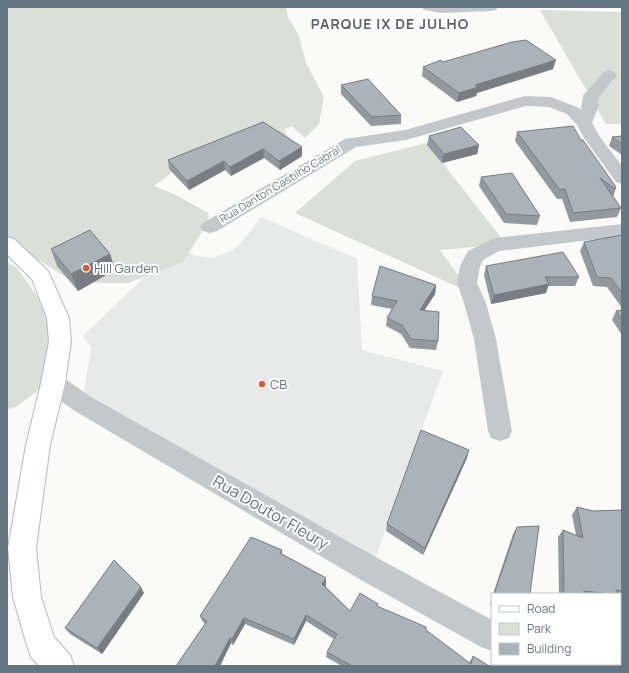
<svg xmlns="http://www.w3.org/2000/svg" width="629" height="673" font-family="Manrope,sans-serif">
<style>
.built{fill:#e8e9e9}
.green{fill:#dadfd7}
.lines{fill:none;stroke-linecap:round;stroke-linejoin:round}
.secondary-casing{stroke:#b3babf;stroke-width:2}
.street{fill:#c3c8cc;fill-rule:evenodd}
.secondary{fill:#fff;fill-rule:evenodd}
.wall{fill:#929a9f}
.shaded-wall{fill:#777d82}
.building{fill:#aab3b9;stroke:#777d82}
.poi-dot{fill:#e4572e;stroke:#fff;stroke-width:1.5}
.labels{text-anchor:middle;stroke-width:4;stroke-linejoin:round;paint-order:stroke}
.far-street-label{font-size:11px;fill:#657683;stroke:#fff}
.poi-label{font-size:13px;fill:#657683;stroke:#fff;text-anchor:start}
.far-district-label{font-size:14px;font-weight:bold;letter-spacing:1px;fill:#57646e;stroke:#fff}
.near-street-label{font-size:16px;fill:#657683;stroke:#fff}
</style>
<rect width="100%" height="100%" fill="#fafaf8"/>
<path class="built" d="M261 217 357 259 362 350 443 371 374 562 83 398 91 348 83 336 176 247 196 256 213 258 233 250 243 241Z"/>
<g class="green">
<path d="M7 7H286L288 17 299 36 306 63 324 97 319 124 305 138 292 126 284 130 293 143 183 159 168 176 154 186 174 194 208 213 209 221 183 262 128 283H98L67 278 16 246 7 243Z"/>
<path d="M540 10 622 12V124H606Z"/>
<path d="M427 143 506 244 440 250 471 293 295 213 355 161Z"/>
<path d="M7 262 17 268 37 296 52 330 44 386 16 407 7 409Z"/>
</g>
<g class="lines">
<defs>
<path id="secondary" d="M7 237 14 239 48 271 69 318 71 342 65 383 50 445 36 548 41 597 54 637 70 655 74 666H39L31 657 27 646 13 597 8 548 26 445 41 383 49 342 47 318 32 279 7 255Z"/>
</defs>
<use href="#secondary" class="secondary-casing"/>
<g class="street">
<path d="M422 7H498L496 10 491 11 441 13 424 10Z"/>
<path d="M609 70 614 72 617 75 599 97 598 108 592 123 600 137 622 166V184L616 182 584 138 577 125 567 114 549 107 526 106 406 140 356 147 217 231 210 233 203 231 200 227 203 223 345 139 405 130 525 96 551 97 579 108 581 110 583 96 585 93 604 72Z"/>
<path d="M622 224V236L499 251 483 260 480 266 477 283 486 303 496 339 512 431 509 438 500 441 491 438 488 431 474 339 464 303 457 283 460 266 468 251 495 238Z"/>
<path d="M53 374 61 376 91 397 381 560 492 620V651L481 647 361 580 75 411 45 390 41 383 45 376Z"/>
<rect x="541" y="664" width="35" height="2"/>
</g>
<use href="#secondary" class="secondary"/>
</g>
<g class="wall">
<path d="M443 62 553 69 477 93 476 96 457 102 422 76 423 67Z"/>
<path d="M341 85 401 115V124L371 126 341 94Z"/>
<path d="M263 122 302 147V156L280 170 264 158 231 176 225 170 189 190 169 169 168 160Z"/>
<path d="M517 132 581 140 616 187 613 196 621 208 617 217 570 222 562 199H557L515 141Z"/>
<path d="M429 136 479 145 477 154 442 163 427 145Z"/>
<path d="M622 136V155L609 146 612 137Z"/>
<path d="M481 177 540 216 537 225 504 223 479 186Z"/>
<path d="M622 235V308L607 287 593 286 580 251 584 242Z"/>
<path d="M51 249 110 254 115 270 78 291 57 266Z"/>
<path d="M486 266 579 277 575 286H548L546 293 491 304 484 275Z"/>
<path d="M436 285 435 294 424 310 438 341 436 350 410 348 401 334 386 326 387 318 392 309 371 305 372 296Z"/>
<path d="M622 310V335L612 320 616 311Z"/>
<path d="M467 458 423 555 386 531 387 524Z"/>
<path d="M577 507 593 511 622 510V597H620V594H559L558 537 563 530 576 535 572 515Z"/>
<path d="M517 527 530 594H493L513 534Z"/>
<path d="M282 550V554L326 578V585L325 586 350 611 378 604 377 607 426 630 469 663 473 656 489 666H342L326 657 327 652 334 639 306 621 294 645 245 624 233 645 231 643 220 666H176L205 624 203 622 200 616Z"/>
<path d="M144 593 102 654 70 634 65 628Z"/>
<path d="M492 597V606L490 604Z"/>
</g>
<g class="shaded-wall">
<path d="M556 60 553 69 477 93 476 96 457 102 459 93 475 85Z"/>
<path d="M479 145 477 154 442 163 444 154Z"/>
<path d="M302 147V156L280 170 279 161Z"/>
<path d="M263 149 264 158 231 176 230 167Z"/>
<path d="M224 161 225 170 189 190 187 181Z"/>
<path d="M616 187 613 196 611 198 615 189Z"/>
<path d="M110 254 115 270 78 291 71 274Z"/>
<path d="M549 284 546 293 491 304 494 295Z"/>
<path d="M436 285 435 294 419 319 420 310Z"/>
<path d="M469 450 467 458 423 555 425 548Z"/>
<path d="M326 578V585L322 591V584Z"/>
<path d="M141 587 144 593 102 654 97 648Z"/>
<path d="M306 615V621L294 645V639Z"/>
<path d="M244 618 245 624 233 645 232 639Z"/>
<path d="M230 638 231 643 220 666H215Z"/>
</g>
<g class="building">
<path d="M526 40 556 60 475 85 478 87 459 93 423 67 441 60 443 62 512 42Z"/>
<path d="M368 79 401 115 372 117 341 85Z"/>
<path d="M263 122 302 147 279 161 263 149 230 167 224 161 187 181 168 160Z"/>
<path d="M573 126 581 140H583L616 187 615 189 600 178 621 208 573 213 565 189 560 190 517 132Z"/>
<path d="M461 127 479 145 444 154 429 136Z"/>
<path d="M622 136V144L612 137Z"/>
<path d="M512 173 540 216 506 214 481 177Z"/>
<path d="M90 230 110 254 71 274 51 249Z"/>
<path d="M622 235V293L611 278 597 277 584 242Z"/>
<path d="M563 252 579 277H545L549 284 494 295 486 266Z"/>
<path d="M380 266 436 285 420 310 439 312 438 341 411 339 402 325 387 318 397 301 372 296Z"/>
<path d="M622 310V319L616 311Z"/>
<path d="M421 430 469 450 425 548 387 524Z"/>
<path d="M577 507 593 511 622 510V591L616 590 617 594H610L584 591V594H564L563 530 583 538Z"/>
<path d="M539 526 530 594H494L517 527Z"/>
<path d="M251 537 282 550 280 553 326 578 322 584 350 611 360 593 378 604 377 606 426 627V630L471 664 473 656 489 666H352L327 652 337 634 306 615 294 639 244 618 232 639 230 638 215 666H176L207 621 200 616Z"/>
<path d="M114 560 141 587 97 648 65 628Z"/>
</g>
<g class="poi-dot">
<circle cx="86" cy="268" r="4"/>
<circle cx="262" cy="384" r="4"/>
</g>
<g class="labels">
<g class="far-street-label">
<text transform="translate(280 184) rotate(-31)" y="4">Rua Danton Castilho Cabral</text>
</g>
<g class="poi-label">
<text x="94" y="273">Hill Garden</text>
<text x="270" y="389">CB</text>
</g>
<g class="far-district-label">
<text x="390" y="29">PARQUE IX DE JULHO</text>
</g>
<g class="near-street-label">
<text transform="translate(271 512) rotate(30)" y="6">Rua Doutor Fleury</text>
</g>
</g>
<rect width="629" height="673" fill="none" stroke="#657683" stroke-width="16"/>
<rect x="491" y="593" width="130" height="72" fill="#ffffff" stroke="#c1c8cd"/>
<rect x="499" y="606" width="20" height="6" fill="#ffffff" stroke="#c1c8cd"/>
<text x="527" y="613" font-size="12" fill="#657683">Road</text>
<rect x="499" y="623" width="20" height="12" fill="#dadfd7" stroke="#c1c8cd"/>
<text x="527" y="633" font-size="12" fill="#657683">Park</text>
<rect x="499" y="643" width="20" height="12" fill="#aab3b9" stroke="#c1c8cd"/>
<text x="527" y="653" font-size="12" fill="#657683">Building</text>
</svg>
